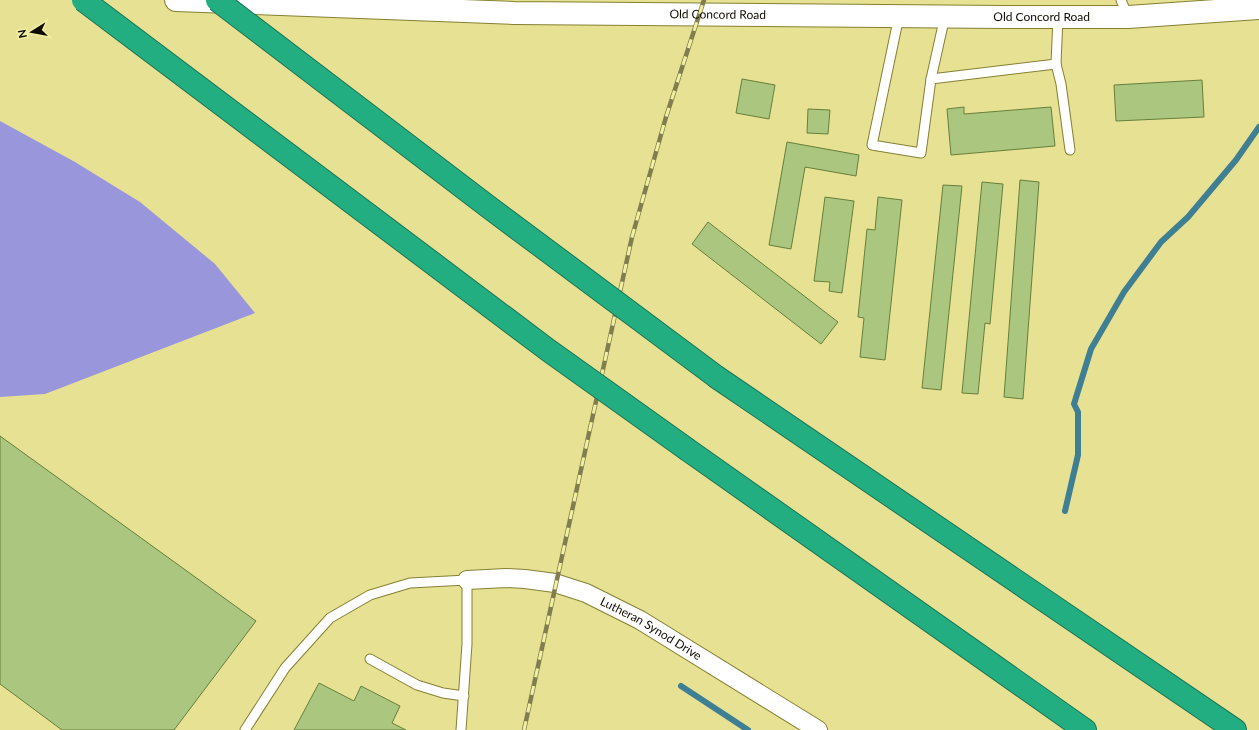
<svg xmlns="http://www.w3.org/2000/svg" width="1259" height="730" font-family="Lato,sans-serif">
<style>
.forest{fill:#9996db}
.lines{fill:none;stroke-linecap:round;stroke-linejoin:round}
.stream{stroke:#3e7f93;stroke-width:6}
.building{fill:#abc67e;stroke:#677f3a}
.service-casing{stroke:#858032;stroke-width:11}
.minor-casing{stroke:#858032;stroke-width:20}
.secondary-casing{stroke:#858032;stroke-width:24}
.motorway-casing{stroke:#1c7554;stroke-width:24}
.service{stroke:#fff;stroke-width:9}
.minor{stroke:#fff;stroke-width:18}
.secondary{stroke:#fff;stroke-width:22}
.motorway{stroke:#23ae81;stroke-width:22}
.rail-casing{stroke:#817d4e;stroke-width:4.5}
.rail{stroke:#f3efa0;stroke-width:3;stroke-dasharray:9;stroke-linecap:butt}
.motorway-bridge-casing{stroke:#1c7554;stroke-width:24;stroke-linecap:butt}
.motorway-bridge{stroke:#23ae81;stroke-width:22}
.labels{text-anchor:middle;stroke-width:3;stroke-linejoin:round;paint-order:stroke}
.street-label{font-size:12px;fill:#0e0c00;stroke:#f3efa0}
</style>
<rect width="100%" height="100%" fill="#e6e193"/>
<path class="forest" d="M0 121 75 162 140 202 215 264 255 313 45 394 0 397Z"/>
<g class="lines">
<g class="stream">
<path d="M1065 511 1078 455V412L1074 404 1091 349 1124 292 1161 242 1188 217 1236 160 1259 127"/>
<path d="M681 686 748 730"/>
</g>
</g>
<g class="building">
<path d="M742 79 775 85 769 119 736 113Z"/>
<path d="M1202 80 1204 117 1116 121 1114 85Z"/>
<path d="M964 107V114L1051 107 1055 146 951 155 947 109Z"/>
<path d="M808 109 830 110 828 134 807 133Z"/>
<path d="M787 142 859 155 856 176 805 167 791 249 769 245Z"/>
<path d="M1020 180 1039 182 1023 399 1004 397Z"/>
<path d="M982 182 1003 184 990 324 985 323 978 394 962 393Z"/>
<path d="M943 185 962 186 941 390 922 388Z"/>
<path d="M825 197 854 201 842 293 829 291 830 282 814 281Z"/>
<path d="M878 197 902 200 885 360 860 357 864 318 858 317 867 229 875 230Z"/>
<path d="M708 222 838 322 821 344 692 244Z"/>
<path d="M0 436 256 621 174 730H62L0 684Z"/>
<path d="M319 683 354 701 361 686 400 706 392 723 406 730H294Z"/>
</g>
<g class="lines">
<defs>
<g id="service">
<path d="M1121 0 1128 17"/>
<path d="M899 16 872 145 921 153 931 79 1056 64 1058 17"/>
<path d="M1056 64 1061 84 1070 150"/>
<path d="M931 79 945 16"/>
<path d="M370 659 417 685 443 693 464 696"/>
<path d="M245 730 285 668 330 618 370 595 410 583 467 580V644L461 730"/>
</g>
<g id="minor">
<path id="s1" d="M467 580 506 578 525 579 555 583 586 593 640 620 818 730"/>
</g>
<g id="secondary">
<path id="s2" d="M176 0 514 13 1004 17H1128L1259 8"/>
</g>
<g id="motorway">
<path d="M718 378 1235 730"/>
<path d="M688 450 1085 730"/>
</g>
</defs>
<use href="#service" class="service-casing"/>
<use href="#minor" class="minor-casing"/>
<use href="#secondary" class="secondary-casing"/>
<use href="#motorway" class="motorway-casing"/>
<use href="#service" class="service"/>
<use href="#minor" class="minor"/>
<use href="#secondary" class="secondary"/>
<use href="#motorway" class="motorway"/>
<defs>
<path id="rail" d="M524 730 632 237 666 117 704 0"/>
</defs>
<use href="#rail" class="rail-casing"/>
<use href="#rail" class="rail"/>
<defs>
<g id="motorway-bridge">
<path d="M83 0 548 350 688 450"/>
<path d="M217 0 490 208 718 378"/>
</g>
</defs>
<use href="#motorway-bridge" class="motorway-bridge-casing"/>
<use href="#motorway-bridge" class="motorway-bridge"/>
</g>
<g class="labels">
<g class="street-label">
<text dy="4" stroke="none"><textPath href="#s2" startOffset="542">Old Concord Road</textPath></text>
<text dy="4" stroke="none"><textPath href="#s2" startOffset="866">Old Concord Road</textPath></text>
<text dy="4" stroke="none"><textPath href="#s1" startOffset="195">Lutheran Synod Drive</textPath></text>
</g>
</g>
<g transform="translate(32 32) rotate(259)" stroke="#f3efa0" stroke-width="3" paint-order="stroke">
<path d="M0-3L7 15L0 10L-7 15Z" fill="#0e0c00"/>
<text y="-6" font-size="11" font-weight="bold" text-anchor="middle" fill="#0e0c00">N</text>
</g>
</svg>
